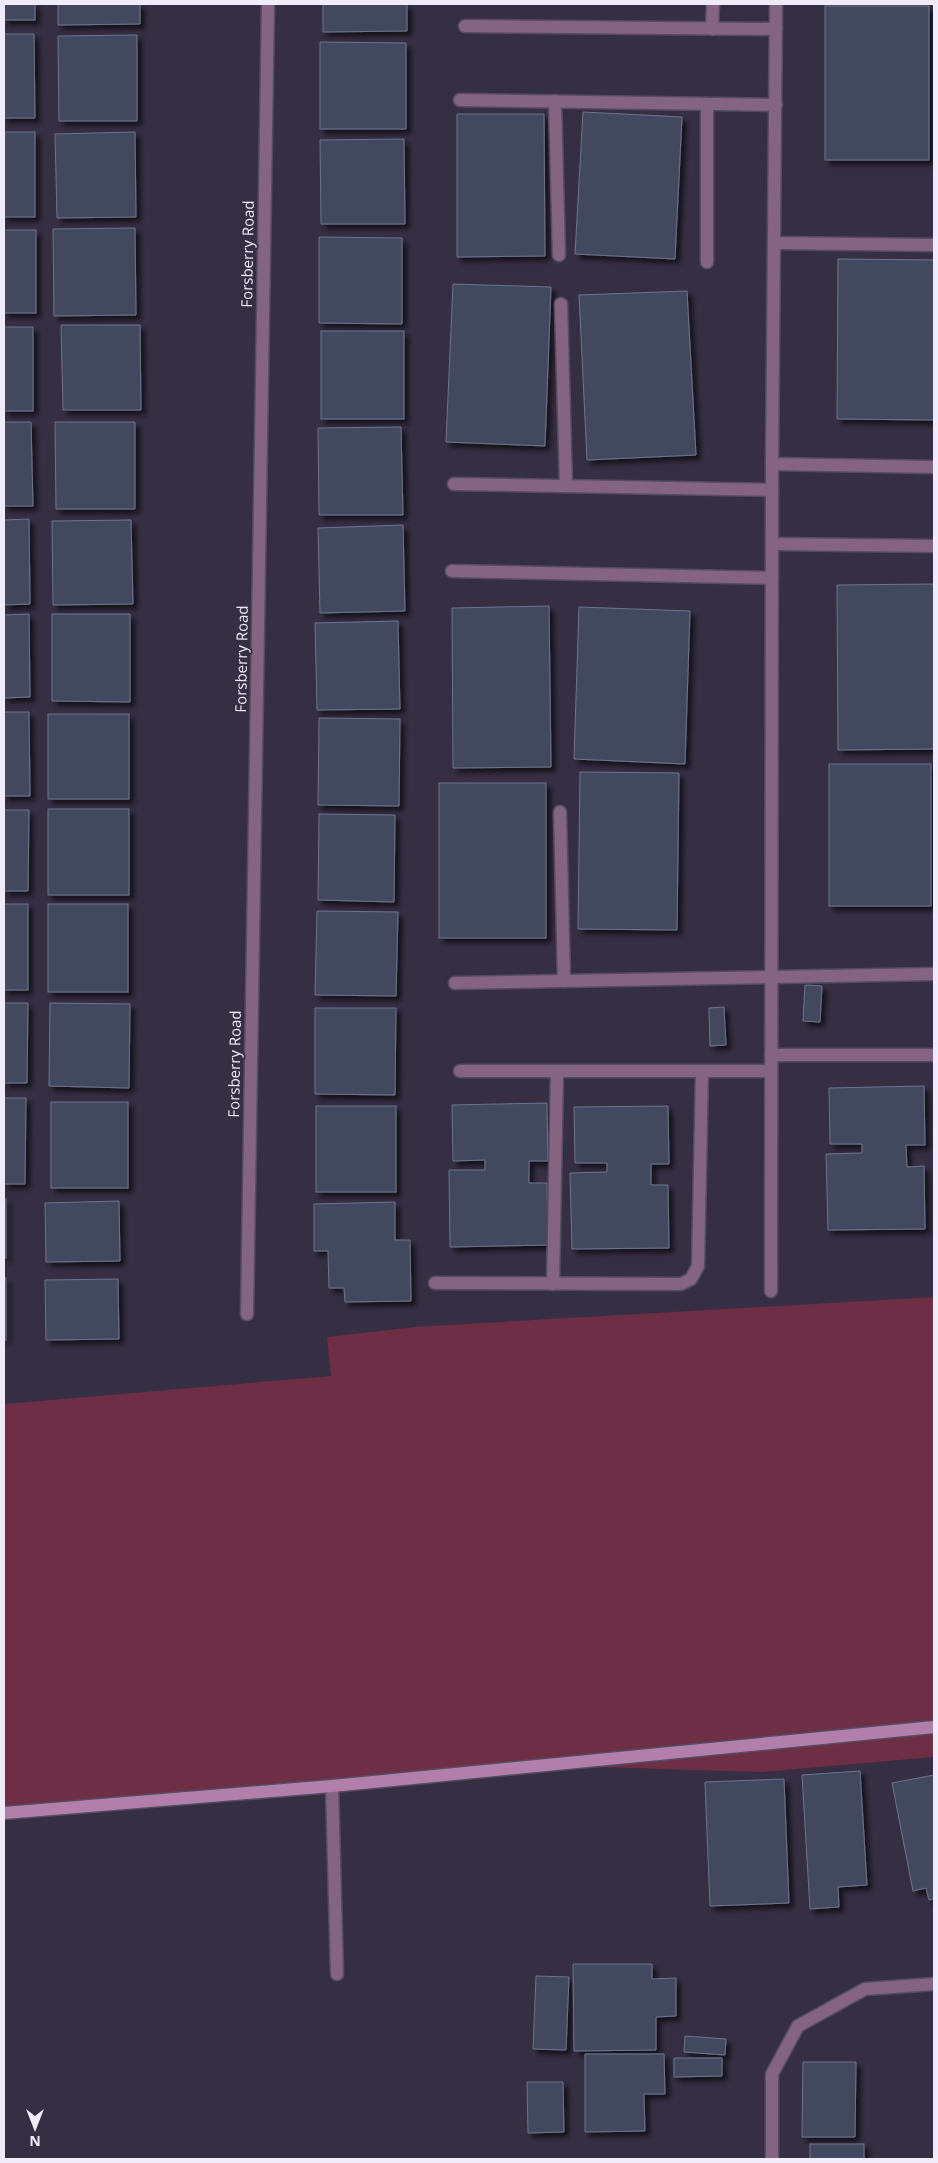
<svg xmlns="http://www.w3.org/2000/svg" width="938" height="2163" font-family="'Open Sans',sans-serif">
<style>
.green{fill:#6e2e45}
.building{fill:#42495f;stroke:#6d748d;filter:url(#shadow)}
.lines{fill:none;stroke-linecap:round;stroke-linejoin:round}
.lane-casing{stroke:#544c60;stroke-width:15}
.street-casing{stroke:#544c60;stroke-width:15}
.secondary-casing{stroke:#544c60;stroke-width:15}
.lane{stroke:#846480;stroke-width:12}
.street{stroke:#846480;stroke-width:12}
.secondary{stroke:#b27fab;stroke-width:12}
.labels{text-anchor:middle;stroke-width:4;stroke-linejoin:round;paint-order:stroke}
.street-label{font-size:15px;fill:#f0ebf9;stroke:#362e43}
</style>
<defs>
<filter id="shadow"><feDropShadow dx="4.5" dy="4.5" stdDeviation="2.5" flood-color="#0009"/></filter>
</defs>
<rect width="100%" height="100%" fill="#362e43"/>
<path class="green" d="M934 1297V1757L761 1772 502 1764 4 1810V1404L331 1376 327 1337 415 1327Z"/>
<g class="building">
<rect x="4" y="4" width="31" height="16"/>
<path d="M58 4H140V24L58 25Z"/>
<path d="M323 4H407V31L323 32Z"/>
<rect x="825" y="6" width="104" height="154"/>
<path d="M4 34H34L35 118H4Z"/>
<path d="M137 35V121H59L58 36Z"/>
<path d="M320 42 406 43V129H320Z"/>
<path d="M583 112 682 117 675 259 575 254Z"/>
<path d="M457 114H544L545 256 457 257Z"/>
<rect x="4" y="132" width="31" height="85"/>
<path d="M135 132 136 217 57 218 55 134Z"/>
<path d="M404 139 405 224H321L320 140Z"/>
<path d="M135 228 136 315 54 316 53 229Z"/>
<rect x="4" y="230" width="32" height="83"/>
<path d="M319 237 402 238V324L319 323Z"/>
<path d="M838 259 934 260V420L837 419Z"/>
<path d="M453 284 551 287 545 446 446 442Z"/>
<path d="M687 291 696 455 587 460 579 295Z"/>
<path d="M61 325H140L141 410H63Z"/>
<rect x="4" y="327" width="29" height="84"/>
<rect x="321" y="331" width="83" height="88"/>
<path d="M4 422H31L33 506H4Z"/>
<path d="M55 422H135V509H56Z"/>
<path d="M401 427 403 515H319L318 428Z"/>
<path d="M29 519 30 604 4 605V520Z"/>
<path d="M131 520 133 604 53 605 52 521Z"/>
<path d="M403 525 405 611 320 613 318 528Z"/>
<path d="M934 584V749L838 750 837 585Z"/>
<path d="M549 606 551 767 453 768 452 608Z"/>
<path d="M579 607 690 611 685 764 574 759Z"/>
<path d="M29 614 30 697 4 698V615Z"/>
<path d="M52 614H130V702L52 701Z"/>
<path d="M398 621 400 709 317 710 315 623Z"/>
<path d="M4 712H29L30 796H4Z"/>
<rect x="48" y="714" width="81" height="85"/>
<path d="M319 718 400 719 399 806 318 805Z"/>
<rect x="829" y="764" width="102" height="142"/>
<path d="M580 772 679 773 677 930 578 929Z"/>
<rect x="439" y="783" width="107" height="155"/>
<rect x="48" y="809" width="81" height="86"/>
<path d="M4 810H29L28 891H4Z"/>
<path d="M319 814 395 815 394 902 318 900Z"/>
<rect x="4" y="904" width="24" height="86"/>
<rect x="48" y="904" width="80" height="88"/>
<path d="M317 911 398 912 396 996 315 995Z"/>
<path d="M805 985 822 986 820 1022 803 1021Z"/>
<path d="M4 1003H28L27 1083H4Z"/>
<path d="M50 1003 130 1004 129 1088 49 1086Z"/>
<path d="M724 1007 726 1045 710 1046 709 1008Z"/>
<path d="M315 1008H396L395 1095 315 1094Z"/>
<path d="M924 1086 925 1145H906L907 1167 924 1166 925 1229 828 1230 826 1154 862 1153V1144H830L829 1088Z"/>
<path d="M4 1098H26L25 1184H4Z"/>
<rect x="51" y="1102" width="77" height="86"/>
<path d="M547 1103 548 1161H529V1183H547L548 1245 450 1247 449 1170H485V1160L453 1161 452 1105Z"/>
<rect x="316" y="1106" width="80" height="86"/>
<path d="M668 1106 669 1164H651V1185H668L669 1248 572 1249 570 1173 607 1172V1163H575L574 1107Z"/>
<rect x="4" y="1199" width="2" height="59"/>
<path d="M119 1201 120 1261 46 1262 45 1203Z"/>
<path d="M395 1202V1240H410L411 1301 345 1302 344 1288H329L328 1251H314V1204Z"/>
<rect x="4" y="1278" width="2" height="62"/>
<path d="M118 1279 119 1339 46 1340 45 1280Z"/>
<path d="M860 1771 867 1885 838 1887 839 1907 810 1909 802 1775Z"/>
<path d="M934 1775V1899L929 1900 926 1888 913 1891 892 1783Z"/>
<path d="M784 1779 789 1903 710 1906 705 1782Z"/>
<path d="M573 1964H652V1979L676 1978V2016L656 2017V2050L574 2051Z"/>
<path d="M536 1976 569 1977 566 2050 533 2049Z"/>
<path d="M685 2036 726 2039 725 2055 684 2052Z"/>
<path d="M585 2054H664L665 2094H644L645 2131 585 2132Z"/>
<path d="M674 2058H722V2076L674 2077Z"/>
<path d="M803 2062H856L855 2137H802Z"/>
<path d="M527 2082H563L564 2132 528 2133Z"/>
<rect x="810" y="2144" width="54" height="15"/>
</g>
<g class="lines">
<defs>
<g id="lane">
<path d="M465 26 776 29"/>
<path d="M712 29 713 4"/>
<path d="M460 100 776 105"/>
<path d="M555 101 559 255"/>
<path d="M707 262V104"/>
<path d="M561 304 566 486"/>
<path d="M772 464 934 467"/>
<path d="M454 484 772 490"/>
<path d="M772 544 934 546"/>
<path d="M452 571 772 578"/>
<path d="M560 812 564 981"/>
<path d="M455 983 934 974"/>
<path d="M771 1055H934"/>
<path d="M460 1071H771"/>
<path d="M435 1283 681 1284 691 1279 698 1266 702 1072"/>
<path d="M553 1284 557 1071"/>
<path d="M332 1786 337 1974"/>
</g>
<g id="street">
<path d="M775 243 934 245"/>
<path d="M771 1291 772 464 776 4"/>
<path d="M247 1314 268 4"/>
<path d="M772 2159V2074L798 2026 865 1989 934 1984"/>
</g>
<path id="secondary" d="M4 1813 332 1786 934 1727"/>
</defs>
<use href="#lane" class="lane-casing"/>
<use href="#street" class="street-casing"/>
<use href="#secondary" class="secondary-casing"/>
<use href="#lane" class="lane"/>
<use href="#street" class="street"/>
<use href="#secondary" class="secondary"/>
</g>
<g class="labels">
<g class="street-label">
<text transform="translate(248 254) rotate(-89)" y="5">Forsberry Road</text>
<text transform="translate(242 659) rotate(-89)" y="5">Forsberry Road</text>
<text transform="translate(235 1064) rotate(-89)" y="5">Forsberry Road</text>
</g>
</g>
<rect width="938" height="2163" fill="none" stroke="#f0ebf9" stroke-width="10"/>
<g transform="translate(35 2128) rotate(180)" stroke="#362e43" stroke-width="4" paint-order="stroke">
<path d="M0-4L9 19L0 12L-9 19Z" fill="#f0ebf9"/>
<text y="-8" font-size="14" font-weight="bold" text-anchor="middle" fill="#f0ebf9">N</text>
</g>
</svg>
